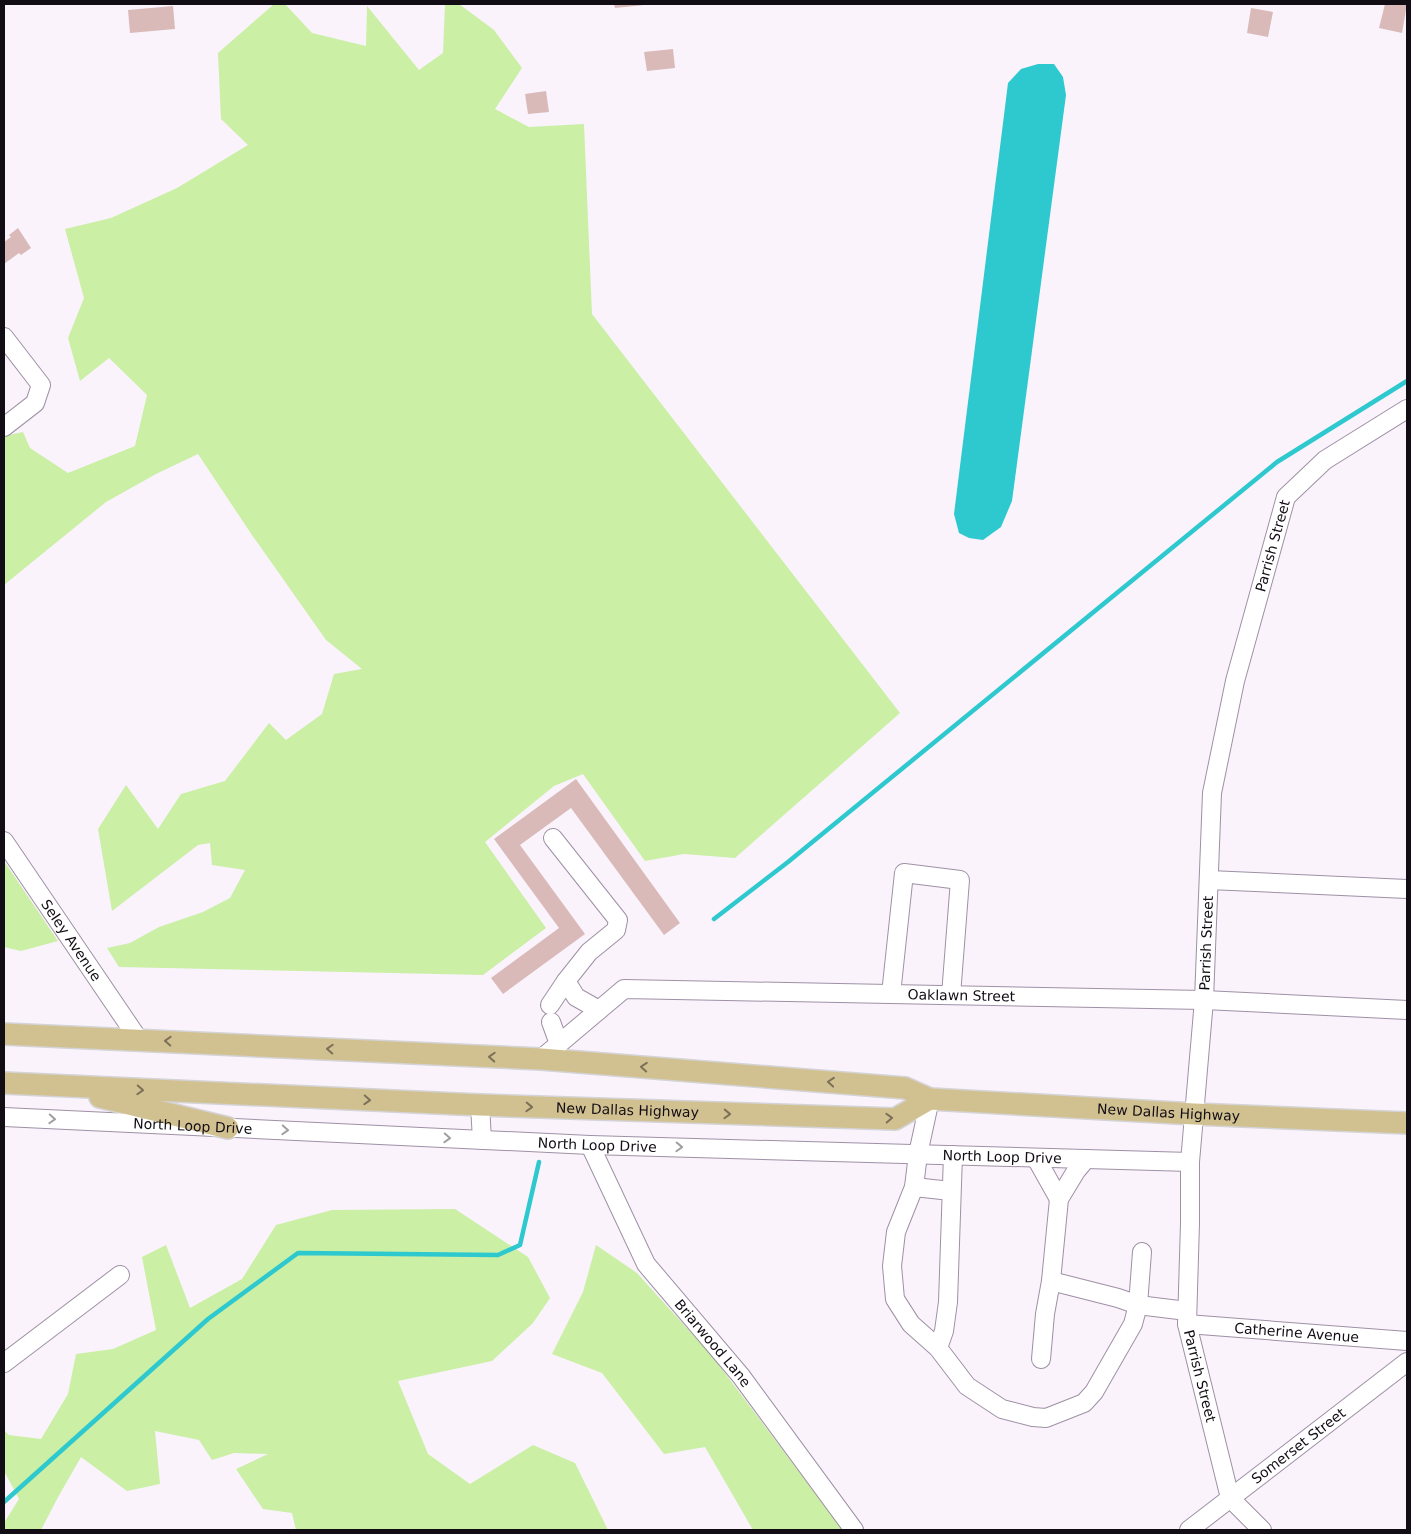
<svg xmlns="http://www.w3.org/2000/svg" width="1411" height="1534" font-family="'DejaVu Sans',sans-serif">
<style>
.green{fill:#caefa5}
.water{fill:#2ec8cf}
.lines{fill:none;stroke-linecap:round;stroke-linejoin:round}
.stream{stroke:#2ec8cf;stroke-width:4.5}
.building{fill:#d9bab9}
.minor-casing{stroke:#9f90a5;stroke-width:20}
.major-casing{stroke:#d4d3d5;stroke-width:24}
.minor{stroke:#fff;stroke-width:18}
.major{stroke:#d2c190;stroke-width:21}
.oneway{stroke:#7c7058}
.oneway2{stroke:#a09ea1}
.labels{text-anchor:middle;stroke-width:4;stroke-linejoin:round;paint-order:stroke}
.street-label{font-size:14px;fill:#120d14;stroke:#fff}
</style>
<rect width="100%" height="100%" fill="#faf3fc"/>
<g class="green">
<path d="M274 4H285L312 33 366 46 367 6 419 70 443 53 445 4H459L494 30 522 68 495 109 529 127 584 124 592 314 900 713 735 858 684 854 645 861 583 774 554 786 485 842 546 928 483 975 119 967 107 948 130 943 159 927 203 912 230 898 245 870 212 865 210 843 198 845 112 911 98 829 126 785 158 829 181 794 225 781 269 723 286 740 322 714 334 674 362 669 326 640 252 535 198 454 156 474 106 502 4 585V436L23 432 30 448 68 473 135 446 147 395 109 358 80 381 68 338 84 298 65 229 111 218 177 188 248 145 221 119 218 53Z"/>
<path d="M4 861 58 941 21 951 4 947Z"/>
<path d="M455 1209 528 1257 550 1298 533 1323 492 1361 398 1381 428 1454 470 1484 533 1445 575 1463 608 1530H296L292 1513 263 1509 236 1469 268 1454 234 1453 212 1460 199 1440 155 1431 160 1484 127 1491 81 1457 57 1499 41 1530H4V1523L19 1499 4 1471V1430L9 1435 41 1439 68 1394 76 1354 113 1349 156 1330 142 1257 166 1245 190 1308 242 1279 276 1225 332 1210Z"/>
<path d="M596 1245 637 1273 712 1356 843 1530H753L705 1447 664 1454 602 1373 552 1354 583 1292Z"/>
</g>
<path class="water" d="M1038 64H1054L1063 77 1066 95 1012 501 1001 527 983 540 969 538 959 533 954 514 1008 83 1021 69Z"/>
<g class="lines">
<g class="stream">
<path d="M714 919 788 862 1277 462 1407 381"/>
<path d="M4 1502 208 1319 298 1253 498 1255 520 1245 539 1162"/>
</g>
</g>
<g class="building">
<path d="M614 4H644V5L615 8Z"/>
<path d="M1385 4H1407L1402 33 1379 28Z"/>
<path d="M173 6 175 29 130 33 128 10Z"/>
<path d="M1251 8 1273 12 1268 37 1247 33Z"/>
<path d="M673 49 675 68 647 71 644 52Z"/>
<path d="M546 91 549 112 528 114 525 94Z"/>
<path d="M18 228 31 248 21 255 19 253 4 264V242L11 237 9 235Z"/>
<path d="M576 779 680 923 664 935 571 808 520 845 585 934 503 994 491 978 559 928 494 839Z"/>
</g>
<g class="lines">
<defs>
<g id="minor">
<path d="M4 337 41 385 35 403 4 427"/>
<path d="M553 838 618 920 616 930 589 952 566 981 576 997 599 1010"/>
<path id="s1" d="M4 841 139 1040"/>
<path d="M1209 880 1407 889"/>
<path d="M891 994 904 873 960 880 951 995"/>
<path d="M550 1005 566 981"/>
<path d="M551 1022 559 1044"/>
<path id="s2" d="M541 1059 624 989 1204 1000 1407 1010"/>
<path d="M930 1099 918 1154 914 1187 896 1232 892 1266 895 1299 911 1324 938 1348 967 1386 1002 1409 1033 1417 1046 1418 1084 1403 1094 1392 1133 1324 1138 1305 1142 1252"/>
<path d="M480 1105 482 1140"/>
<path id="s3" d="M4 1117 590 1145 1190 1162"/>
<path id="s4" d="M590 1145 646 1264 741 1376 854 1530"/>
<path d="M1036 1158 1059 1199"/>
<path d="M1086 1159 1076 1171 1059 1199 1051 1281 1118 1298 1138 1305 1187 1311"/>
<path d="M914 1187 951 1191"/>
<path id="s5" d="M1187 1324 1407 1341"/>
<path d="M938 1348 944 1331 948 1302 953 1155"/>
<path d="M1041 1359 1045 1314 1051 1281"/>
<path d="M4 1363 120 1275"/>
<path id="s6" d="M1189 1530 1407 1362"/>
<path id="s7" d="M1262 1530 1230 1498 1187 1324 1190 1223V1162L1204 1000 1212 793 1235 681 1286 497 1325 460 1407 409"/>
</g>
<g id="major">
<path id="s8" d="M4 1034 541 1059 905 1088 930 1099 1194 1114 1407 1123"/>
<path id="s9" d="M4 1083 480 1105 895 1119 930 1099"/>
<path d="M100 1097 228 1128"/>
</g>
</defs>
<use href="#minor" class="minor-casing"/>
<use href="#major" class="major-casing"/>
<use href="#minor" class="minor"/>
<use href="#major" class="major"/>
</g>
<defs><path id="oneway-chevron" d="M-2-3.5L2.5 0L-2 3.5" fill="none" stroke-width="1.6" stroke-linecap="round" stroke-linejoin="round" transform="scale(1.25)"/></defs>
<g class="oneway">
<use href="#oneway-chevron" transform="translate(168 1041) rotate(-177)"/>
<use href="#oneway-chevron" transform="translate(330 1049) rotate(-177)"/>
<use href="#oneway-chevron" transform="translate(492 1057) rotate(-177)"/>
<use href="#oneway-chevron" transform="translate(644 1067) rotate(-176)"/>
<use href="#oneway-chevron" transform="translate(831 1082) rotate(-175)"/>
<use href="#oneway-chevron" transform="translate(140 1090) rotate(3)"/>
<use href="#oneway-chevron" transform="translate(367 1100) rotate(3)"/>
<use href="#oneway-chevron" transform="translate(529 1107) rotate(2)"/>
<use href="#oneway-chevron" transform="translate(727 1114) rotate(2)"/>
<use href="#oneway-chevron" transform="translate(889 1118) rotate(-3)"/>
</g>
<g class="oneway2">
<use href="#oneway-chevron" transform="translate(52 1119) rotate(3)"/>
<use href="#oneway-chevron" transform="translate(285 1130) rotate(3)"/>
<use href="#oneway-chevron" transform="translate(447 1138) rotate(3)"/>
<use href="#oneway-chevron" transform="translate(679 1147) rotate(2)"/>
</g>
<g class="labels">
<g class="street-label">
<text dy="5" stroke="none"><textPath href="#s7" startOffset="1011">Parrish Street</textPath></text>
<text dy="5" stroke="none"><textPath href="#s1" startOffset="120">Seley Avenue</textPath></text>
<text dy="5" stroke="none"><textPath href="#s7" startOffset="606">Parrish Street</textPath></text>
<text dy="5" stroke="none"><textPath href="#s2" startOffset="446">Oaklawn Street</textPath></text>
<text dy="5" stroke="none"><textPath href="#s9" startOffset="624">New Dallas Highway</textPath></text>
<text dy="5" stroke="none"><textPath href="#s8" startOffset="1169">New Dallas Highway</textPath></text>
<text dy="5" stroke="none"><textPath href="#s3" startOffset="189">North Loop Drive</textPath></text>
<text dy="5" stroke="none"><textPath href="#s3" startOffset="594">North Loop Drive</textPath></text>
<text dy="5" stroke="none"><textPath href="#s3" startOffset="999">North Loop Drive</textPath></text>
<text dy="5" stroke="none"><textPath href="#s5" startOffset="110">Catherine Avenue</textPath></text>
<text dy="5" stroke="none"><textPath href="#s4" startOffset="235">Briarwood Lane</textPath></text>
<text transform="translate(1200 1376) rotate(76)" y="5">Parrish Street</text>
<text dy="5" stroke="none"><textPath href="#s6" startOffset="138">Somerset Street</textPath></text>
</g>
</g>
<rect width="1411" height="1534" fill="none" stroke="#120d14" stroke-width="10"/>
</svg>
